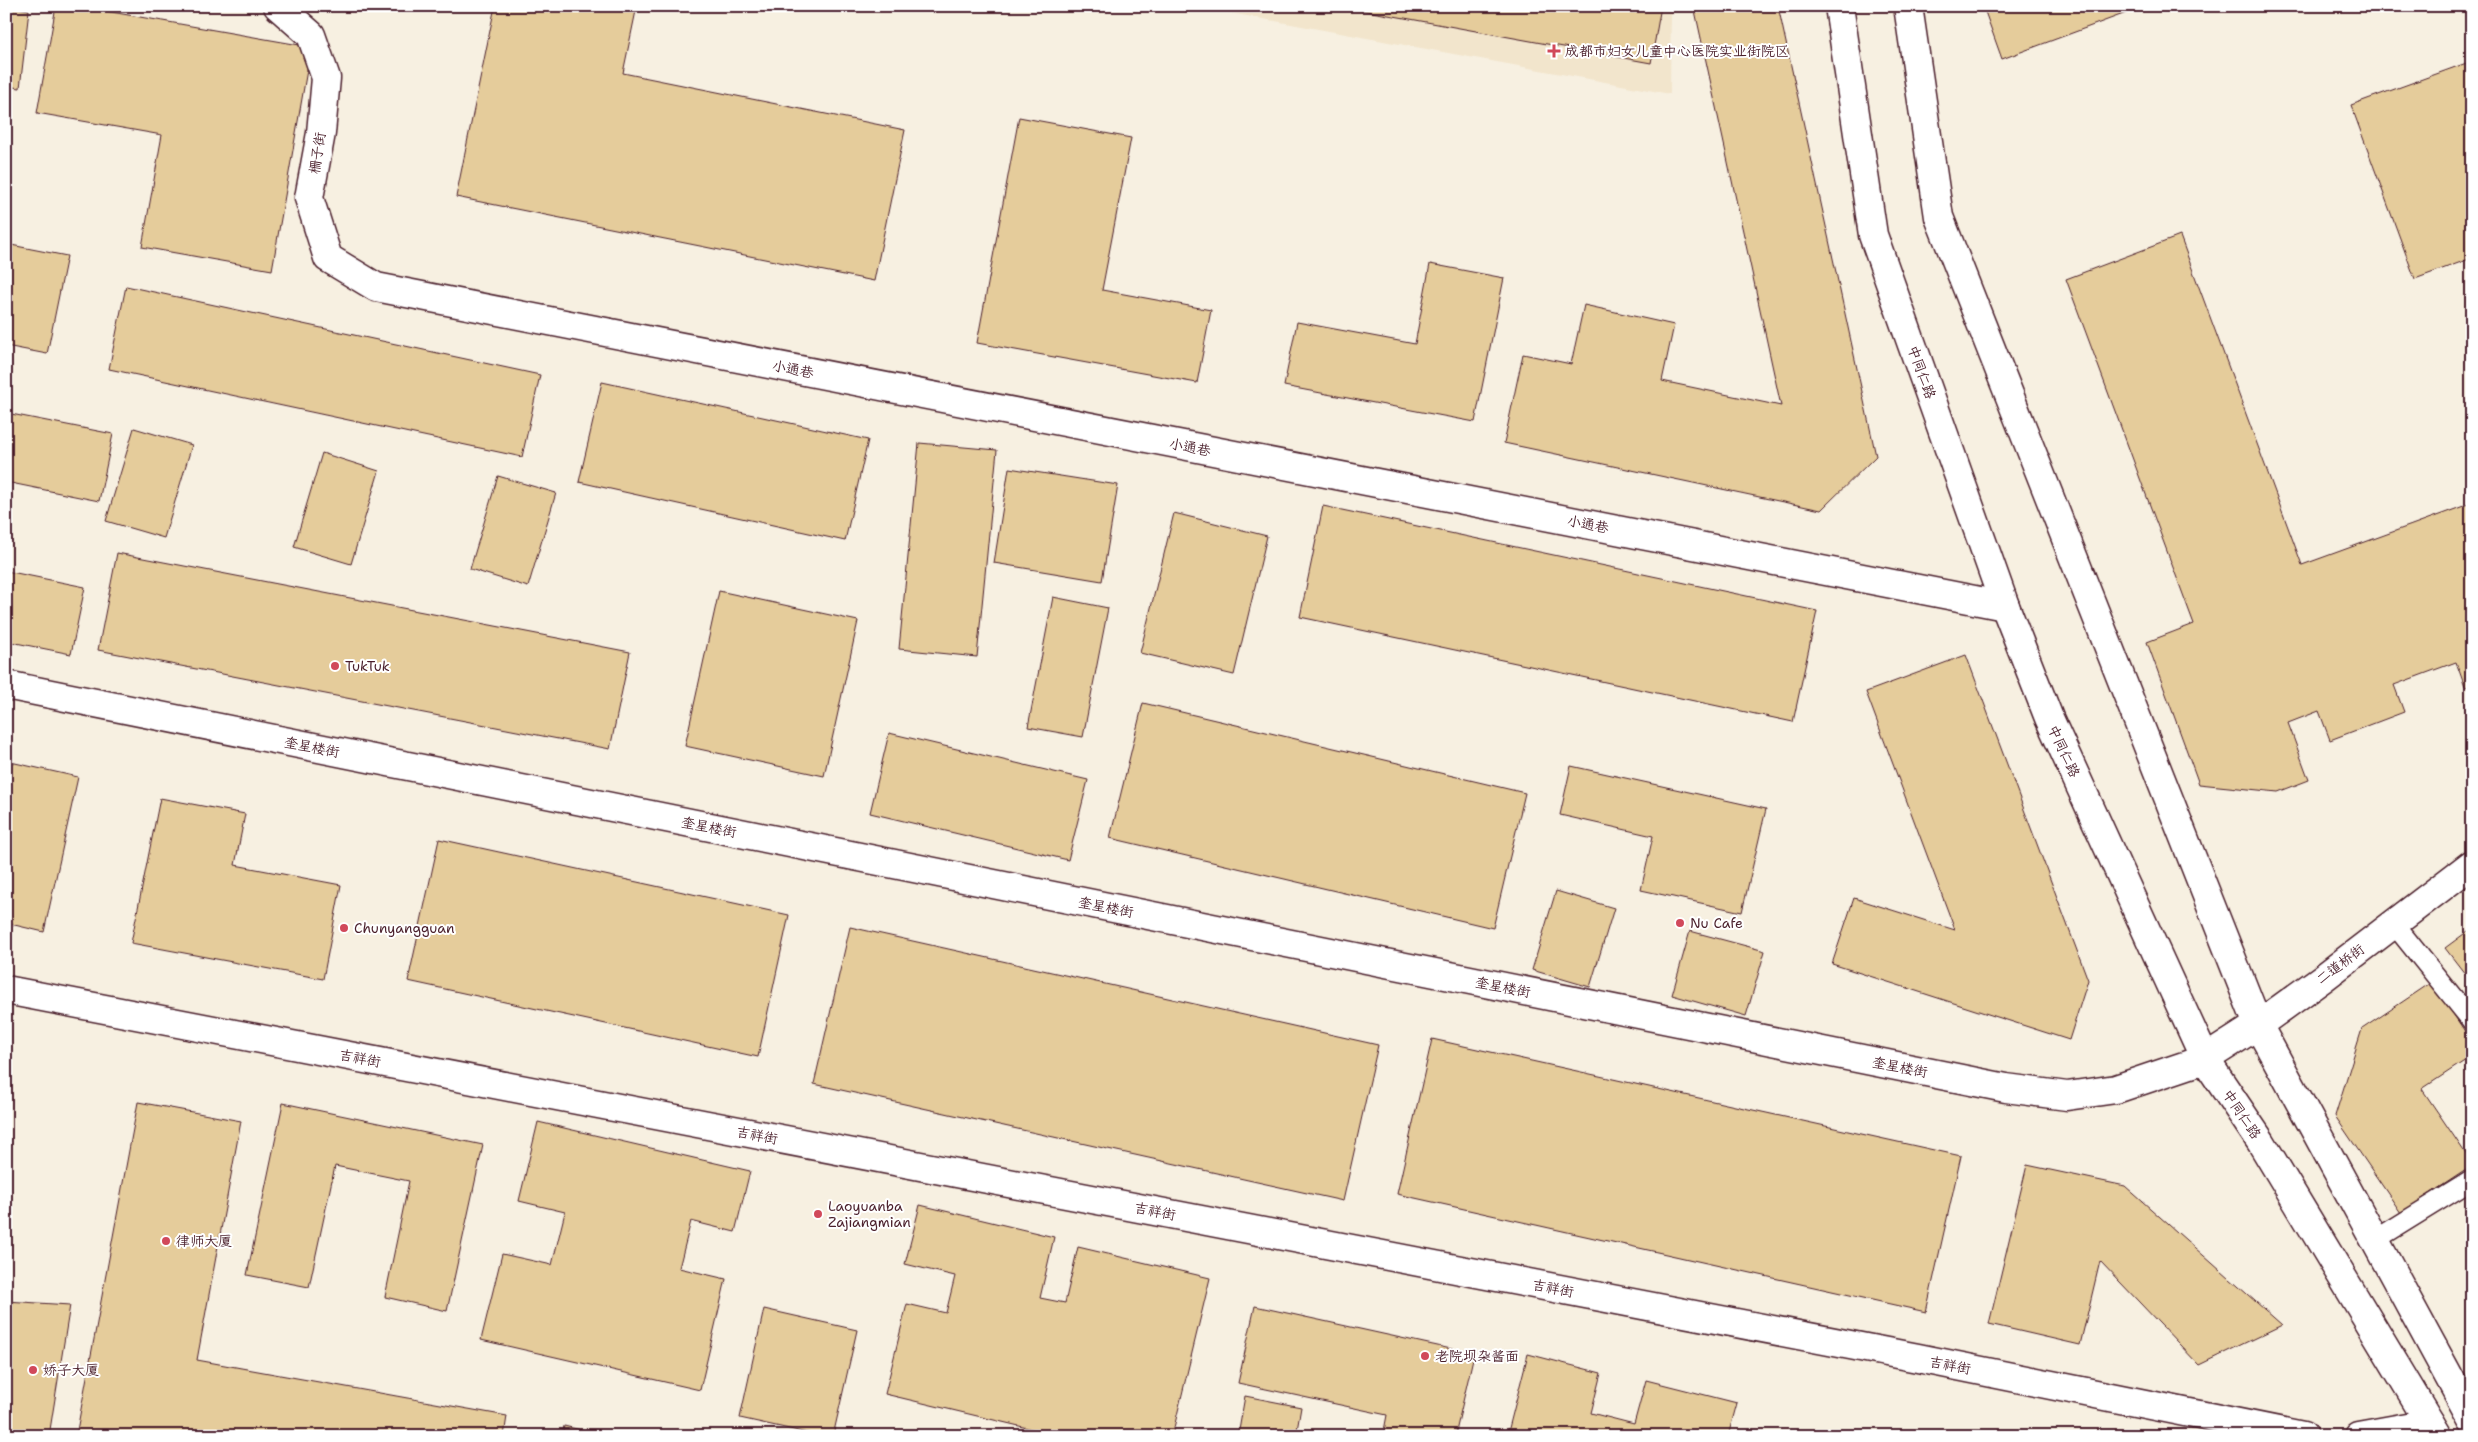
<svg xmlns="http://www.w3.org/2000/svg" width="2478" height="1442" font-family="'Shantell Sans','LXGW WenKai TC',sans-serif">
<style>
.built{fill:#f2e5cc}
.building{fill:#e5cc9b;stroke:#4a1f2b}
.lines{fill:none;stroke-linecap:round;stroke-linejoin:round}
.lane-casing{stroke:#4a1f2b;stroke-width:22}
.street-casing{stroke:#4a1f2b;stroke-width:31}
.secondary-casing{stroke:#4a1f2b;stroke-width:31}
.lane{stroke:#fff;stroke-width:19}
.street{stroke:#fff;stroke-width:28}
.secondary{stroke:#fff;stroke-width:28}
.poi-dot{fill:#d1495b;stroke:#fff;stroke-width:2}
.labels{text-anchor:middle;stroke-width:4;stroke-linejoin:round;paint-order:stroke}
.poi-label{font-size:14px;fill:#4a1f2b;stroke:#fff;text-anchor:start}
.street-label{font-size:14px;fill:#4a1f2b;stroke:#fff}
</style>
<rect width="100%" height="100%" fill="#f7f0e1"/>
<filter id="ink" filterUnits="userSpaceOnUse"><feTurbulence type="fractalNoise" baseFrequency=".02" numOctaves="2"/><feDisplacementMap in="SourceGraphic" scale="10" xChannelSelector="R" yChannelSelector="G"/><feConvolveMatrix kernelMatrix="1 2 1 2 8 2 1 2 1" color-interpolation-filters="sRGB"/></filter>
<g filter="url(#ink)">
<path class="built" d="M1204 6H1671L1670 94 1204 8Z"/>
<g class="building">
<path d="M6 6 29 10 20 88 6 86Z"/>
<path d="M56 6H77L311 47 272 270 142 247 162 135 37 113Z"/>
<path d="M495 6H637L623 73 905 130 874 281 456 197Z"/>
<path d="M1339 6H1661L1651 63Z"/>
<path d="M1694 6H1778L1876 456 1821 510 1504 443 1523 354 1571 364 1584 305 1674 325 1662 381 1781 406Z"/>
<path d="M1983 6H2145L2002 59Z"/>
<path d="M2472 61V258L2415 279 2351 105Z"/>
<path d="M1019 117 1131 138 1102 290 1211 310 1197 383 977 343Z"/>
<path d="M2180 236 2302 565 2472 503V685L2465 687 2456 662 2394 685 2404 712 2330 740 2319 711 2288 723 2309 780 2278 792 2199 784 2147 642 2194 624 2066 279Z"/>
<path d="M6 244 67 256 47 354 6 346Z"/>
<path d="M1430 264 1504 278 1475 422 1284 386 1297 322 1415 344Z"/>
<path d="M126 286 540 375 522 457 109 369Z"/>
<path d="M602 382 868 440 845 541 579 482Z"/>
<path d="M6 413 113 434 99 501 6 482Z"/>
<path d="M134 428 192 445 164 538 106 521Z"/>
<path d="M919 443 997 450 977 657 899 649Z"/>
<path d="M322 453 379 471 351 564 294 547Z"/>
<path d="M1009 468 1118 485 1102 581 994 563Z"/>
<path d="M498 476 556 493 528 587 470 569Z"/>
<path d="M1323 506 1817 611 1793 722 1300 617Z"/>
<path d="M1174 513 1267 536 1234 675 1140 653Z"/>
<path d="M117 553 630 652 610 749 98 650Z"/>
<path d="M6 571 85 587 71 654 6 641Z"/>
<path d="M719 591 858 621 824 776 685 746Z"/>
<path d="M1053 597 1108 608 1083 737 1028 727Z"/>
<path d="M1966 655 2088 980 2069 1040 1832 964 1854 898 1955 930 1866 692Z"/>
<path d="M1143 703 1525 793 1493 928 1110 838Z"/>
<path d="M889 733 1088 780 1068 860 870 813Z"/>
<path d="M6 761 78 777 44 932 6 923Z"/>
<path d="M1571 766 1766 809 1742 912 1641 890 1653 836 1560 815Z"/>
<path d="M160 798 245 814 235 865 341 885 323 979 131 943Z"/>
<path d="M439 839 789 915 758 1057 408 981Z"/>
<path d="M1556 891 1614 908 1590 987 1532 970Z"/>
<path d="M850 927 1378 1045 1343 1201 814 1084Z"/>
<path d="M2472 928V983L2445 948Z"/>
<path d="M1690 931 1765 951 1746 1016 1672 995Z"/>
<path d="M2432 982 2472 1042V1056L2422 1089 2472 1163V1166L2401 1213 2335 1116 2362 1029Z"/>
<path d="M1432 1039 1961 1156 1926 1312 1397 1194Z"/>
<path d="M138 1102 241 1121 197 1360 507 1416 504 1436H76Z"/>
<path d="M283 1103 483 1145 447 1311 385 1297 409 1181 335 1166 309 1287 247 1275Z"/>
<path d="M538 1122 750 1171 735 1232 691 1221 679 1268 726 1279 700 1390 481 1340 502 1254 552 1265 565 1212 519 1201Z"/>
<path d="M2027 1165 2125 1186 2282 1325 2199 1365 2100 1261 2080 1345 1989 1324Z"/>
<path d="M920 1205 1054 1237 1040 1298 1065 1303 1078 1247 1210 1278 1172 1436H1061L885 1394 907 1304 946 1313 955 1276 905 1264Z"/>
<path d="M6 1301 70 1305 49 1436H6Z"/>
<path d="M1255 1306 1474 1354 1455 1436H1383L1387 1415 1238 1383Z"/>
<path d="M764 1309 857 1330 833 1436H821L740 1418Z"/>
<path d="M1528 1354 1601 1373 1591 1413 1634 1424 1646 1380 1737 1403 1728 1436H1507Z"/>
<path d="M1245 1396 1301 1407 1296 1436H1238Z"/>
<path d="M564 1426 607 1436H562Z"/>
</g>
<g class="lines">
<defs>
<g id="lane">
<path d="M2394 924 2472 1021"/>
<path d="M2375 1240 2472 1180"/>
</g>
<g id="street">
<path d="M278 6 311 35 326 78 321 133 309 198 328 258 376 287 2005 606"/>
<path d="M6 685 2006 1088 2067 1096 2116 1089 2205 1059 2258 1025 2323 978 2472 864"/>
<path d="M6 990 1918 1358 2303 1436"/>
<path d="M2358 1436 2430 1423"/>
</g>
<g id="secondary">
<path d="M1839 6 1873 235 2005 606 2049 718 2205 1059 2261 1142 2438 1436"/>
<path d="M1908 6 1939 217 2258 1025 2472 1419"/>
</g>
</defs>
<use href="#lane" class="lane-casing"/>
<use href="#street" class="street-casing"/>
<use href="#secondary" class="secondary-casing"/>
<use href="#lane" class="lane"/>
<use href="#street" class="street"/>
<use href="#secondary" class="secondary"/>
</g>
</g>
<g class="poi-dot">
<path d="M1551.5 43.5h5v5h5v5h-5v5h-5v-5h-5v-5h5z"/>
<circle cx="335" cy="666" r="5"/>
<circle cx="1680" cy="923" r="5"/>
<circle cx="344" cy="928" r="5"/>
<circle cx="818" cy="1214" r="5"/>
<circle cx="166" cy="1241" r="5"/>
<circle cx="1425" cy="1356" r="5"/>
<circle cx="33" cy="1370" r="5"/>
</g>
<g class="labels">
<g class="poi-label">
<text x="1565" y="56">成都市妇女儿童中心医院实业街院区</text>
<text x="345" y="671">TukTuk</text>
<text x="1690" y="928">Nu Cafe</text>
<text x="354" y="933">Chunyangguan</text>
<text x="828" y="1211">Laoyuanba<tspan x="828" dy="16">Zajiangmian</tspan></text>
<text x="176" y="1246">律师大厦</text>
<text x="1435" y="1361">老院坝杂酱面</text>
<text x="43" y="1375">娇子大厦</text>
</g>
<g class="street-label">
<text transform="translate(317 153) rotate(-81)" y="5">栅子街</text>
<text transform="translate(793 369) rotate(11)" y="5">小通巷</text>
<text transform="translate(1922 372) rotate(70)" y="5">中同仁路</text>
<text transform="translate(1190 447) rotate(11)" y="5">小通巷</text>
<text transform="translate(1588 524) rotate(11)" y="5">小通巷</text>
<text transform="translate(312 747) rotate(11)" y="5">奎星楼街</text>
<text transform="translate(2064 751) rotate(65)" y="5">中同仁路</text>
<text transform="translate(709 827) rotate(11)" y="5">奎星楼街</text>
<text transform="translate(1106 907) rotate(11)" y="5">奎星楼街</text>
<text transform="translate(2340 964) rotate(-37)" y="5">二道桥街</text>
<text transform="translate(1503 987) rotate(11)" y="5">奎星楼街</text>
<text transform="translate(360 1058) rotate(11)" y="5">吉祥街</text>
<text transform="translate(1900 1067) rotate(11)" y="5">奎星楼街</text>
<text transform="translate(2242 1114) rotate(56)" y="5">中同仁路</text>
<text transform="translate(757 1135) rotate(11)" y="5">吉祥街</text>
<text transform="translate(1155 1211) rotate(11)" y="5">吉祥街</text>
<text transform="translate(1553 1288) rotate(11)" y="5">吉祥街</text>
<text transform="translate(1950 1365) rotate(11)" y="5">吉祥街</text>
</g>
</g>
<rect width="2478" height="1442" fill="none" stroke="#fff" stroke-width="25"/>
<rect x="12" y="12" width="2453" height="1417" fill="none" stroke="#4a1f2b" stroke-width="2" filter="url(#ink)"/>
</svg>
